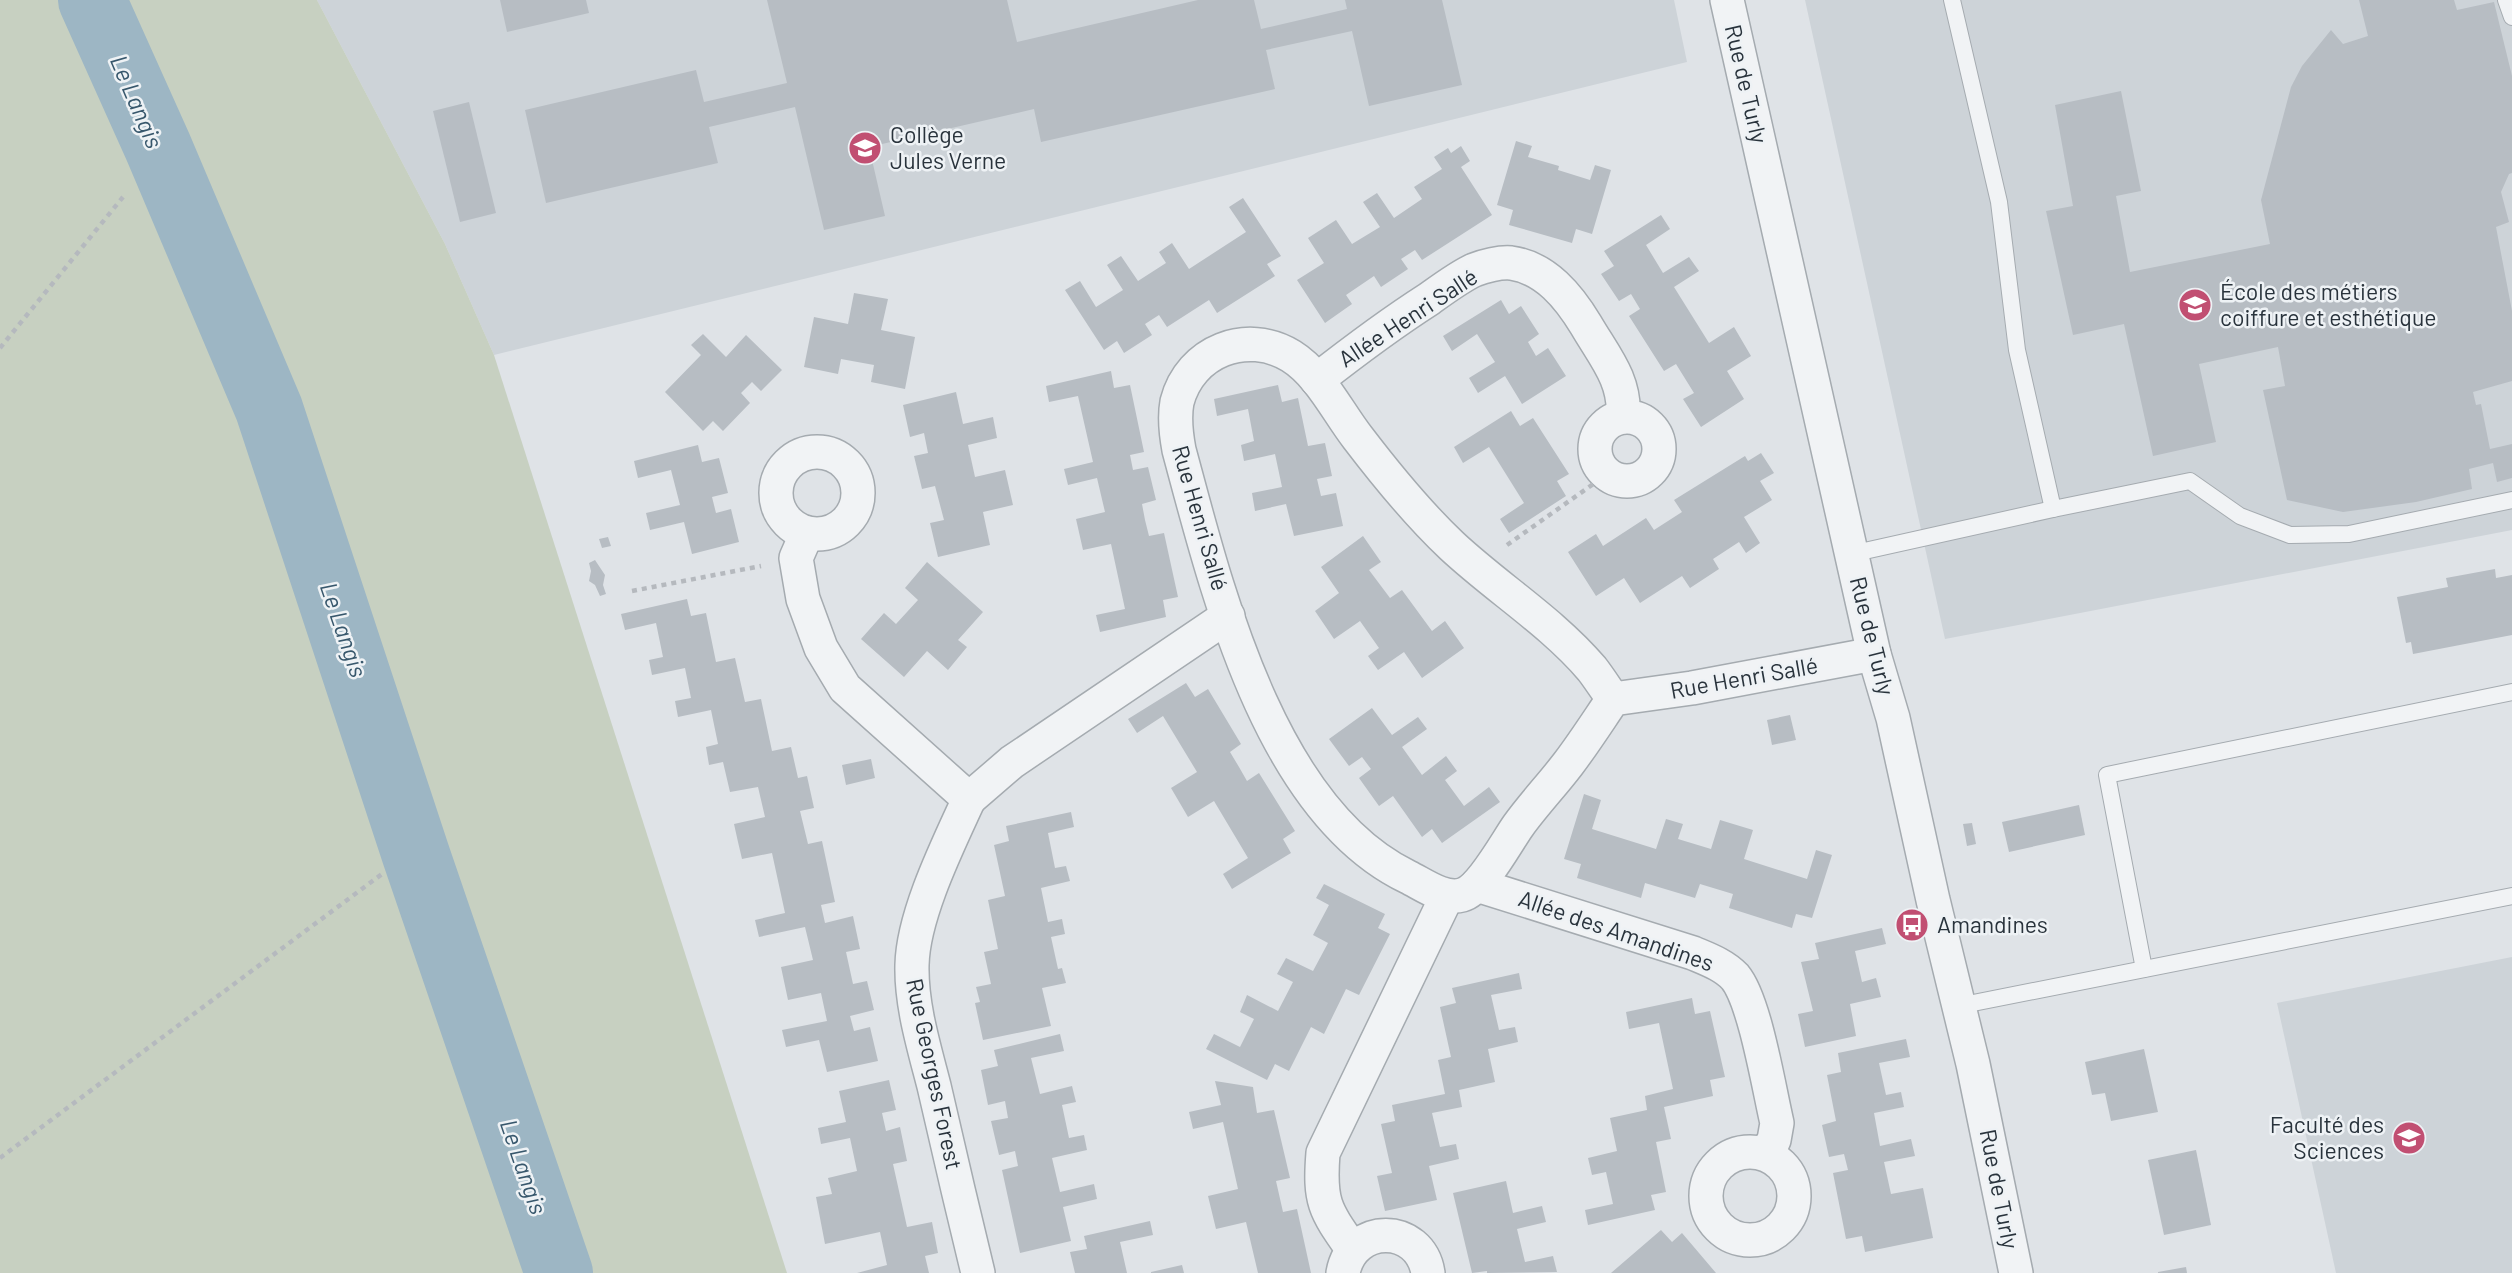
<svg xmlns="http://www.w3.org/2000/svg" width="2512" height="1273" font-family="Barlow,sans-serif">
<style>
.built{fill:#cdd3d8}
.green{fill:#c7d0c1}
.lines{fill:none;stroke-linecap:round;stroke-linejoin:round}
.river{stroke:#9db6c4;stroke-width:68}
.building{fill:#b7bdc3}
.lane-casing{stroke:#a5abb0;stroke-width:18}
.street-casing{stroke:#a5abb0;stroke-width:36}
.path{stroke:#b5b9be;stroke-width:4.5;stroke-dasharray:5 5;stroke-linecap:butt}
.lane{stroke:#f1f3f5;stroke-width:16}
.street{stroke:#f1f3f5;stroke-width:33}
.labels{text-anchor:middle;stroke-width:5;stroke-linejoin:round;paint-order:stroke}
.street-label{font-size:23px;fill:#29333c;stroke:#eef2f5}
.poi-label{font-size:23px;fill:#29333c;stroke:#eef2f5;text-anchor:start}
.water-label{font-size:24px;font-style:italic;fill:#37576c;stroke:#eef2f5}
</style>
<rect width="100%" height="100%" fill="#dfe3e7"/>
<g class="built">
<path d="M317 0H1674L1687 62 494 355 445 244Z"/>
<path d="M1805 0H2512V530L1945 639Z"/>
<path d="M2512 957V1273H2336L2277 1003Z"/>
</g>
<path class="green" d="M0 0H317L445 244 494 355 787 1273H0Z"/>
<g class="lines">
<path class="river" d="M92 0 158 147 269 409 416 855 559 1273"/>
</g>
<g class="building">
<path d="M500 0H586L589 13 507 32Z"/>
<path d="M767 0H1007L1017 42 1198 0H1254L1261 29 1347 9 1345 0H1442L1462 85 1369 106 1352 31 1266 50 1275 89 1041 142 1034 109 869 147 885 216 824 230 795 107 709 127 718 163 546 203 525 110 696 70 704 102 787 83Z"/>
<path d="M2359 0H2454L2457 10 2494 2 2512 76V173L2509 174 2501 192 2509 222 2496 227 2512 311V381L2473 392 2476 405 2481 404 2490 449 2512 444V478L2497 482 2493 463 2469 469 2472 489 2416 502 2343 512 2287 500 2263 390 2285 386 2278 347 2199 364 2216 442 2153 456 2124 324 2073 335 2046 211 2073 206 2055 105 2121 91 2141 191 2116 196 2130 272 2270 244 2261 200 2291 87 2302 66 2331 30 2343 44 2368 36Z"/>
<path d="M469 102 496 213 460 222 433 111Z"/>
<path d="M1516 141 1532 146 1528 157 1559 166 1558 170 1590 180 1595 165 1611 170 1592 234 1576 229 1572 243 1509 225 1513 210 1497 205Z"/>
<path d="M1461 146 1470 161 1461 167 1492 215 1422 260 1415 250 1401 259 1408 269 1381 287 1374 276 1346 295 1352 304 1325 323 1297 280 1324 263 1308 238 1336 220 1352 244 1380 227 1363 202 1377 193 1394 218 1422 199 1414 187 1442 169 1434 157 1448 148 1451 153Z"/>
<path d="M1243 198 1281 256 1267 264 1275 276 1217 313 1209 300 1167 327 1159 315 1145 324 1152 335 1124 353 1117 341 1104 350 1065 290 1080 281 1096 307 1123 290 1107 265 1121 256 1138 281 1166 263 1159 252 1172 243 1189 269 1246 232 1229 207Z"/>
<path d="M1661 215 1670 229 1646 245 1663 273 1689 257 1699 271 1674 287 1709 343 1734 327 1751 356 1727 371 1744 399 1701 427 1683 399 1694 393 1676 364 1664 371 1629 316 1640 309 1631 294 1619 301 1601 274 1614 266 1604 251Z"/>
<path d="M854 293 888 299 881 330 915 337 905 389 871 382 874 365 841 359 838 374 804 367 814 317 848 324Z"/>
<path d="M1501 300 1509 314 1521 306 1539 334 1528 342 1536 356 1548 348 1566 376 1522 404 1505 376 1478 393 1469 378 1495 362 1477 334 1452 351 1443 336Z"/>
<path d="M703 334 726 357 746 335 782 370 761 391 752 382 741 393 750 403 723 431 713 421 703 431 665 392 701 355 691 345Z"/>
<path d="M1111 371 1114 388 1130 385 1144 452 1130 455 1133 470 1148 467 1156 500 1142 504 1145 520 1149 536 1164 533 1178 597 1163 600 1166 617 1100 632 1096 615 1125 609 1111 544 1083 550 1076 519 1105 512 1097 478 1068 485 1064 469 1093 462 1078 396 1049 402 1046 386Z"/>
<path d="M1278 385 1282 402 1298 398 1308 446 1325 443 1332 476 1317 479 1321 496 1336 493 1343 526 1294 536 1286 504 1255 511 1252 493 1282 487 1275 454 1244 461 1241 445 1254 441 1248 409 1217 416 1214 399Z"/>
<path d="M956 392 963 424 993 417 997 438 968 445 975 477 1005 470 1013 505 983 512 990 545 938 557 930 523 944 520 935 486 922 489 914 456 928 453 924 433 910 437 903 405Z"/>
<path d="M1511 411 1520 426 1533 418 1569 474 1557 481 1566 496 1509 533 1500 519 1524 503 1489 447 1463 463 1454 447Z"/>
<path d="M698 445 702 462 719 458 728 493 712 497 716 513 731 509 739 542 692 554 684 522 650 530 646 513 680 505 671 470 638 478 634 461Z"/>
<path d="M1761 453 1774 473 1760 481 1772 500 1744 517 1760 543 1746 553 1739 542 1713 559 1719 569 1690 588 1682 576 1640 603 1624 578 1596 596 1568 552 1596 534 1603 546 1646 518 1654 530 1682 512 1674 500 1745 456 1748 461Z"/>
<path d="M1363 536 1381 562 1369 570 1390 598 1402 590 1432 631 1445 621 1464 648 1422 678 1404 652 1378 670 1368 656 1379 648 1360 621 1334 639 1315 611 1339 593 1321 567Z"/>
<path d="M608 537 611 546 602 548 599 539Z"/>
<path d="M595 560 605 575 603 585 606 594 600 596 595 585 589 581 591 571 589 563Z"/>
<path d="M927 562 983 612 958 640 967 647 948 670 927 651 904 677 861 639 884 613 896 624 918 600 905 588Z"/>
<path d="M2495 569 2496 578 2512 575V635L2413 654 2411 642 2406 643 2397 597 2448 587 2446 578Z"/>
<path d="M687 599 691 616 706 613 716 662 735 658 745 702 761 699 772 751 791 747 798 778 807 776 814 808 800 811 808 844 822 841 835 902 821 905 825 923 853 916 860 949 846 952 853 984 867 981 874 1010 850 1016 854 1031 870 1027 878 1061 827 1072 819 1040 786 1047 782 1030 827 1021 821 993 788 1000 781 967 813 960 805 927 759 937 755 920 785 913 772 853 742 859 738 842 734 824 765 817 758 787 730 792 723 762 709 765 706 747 718 744 711 710 678 717 675 701 691 698 685 668 652 675 649 660 663 657 656 623 625 630 621 614Z"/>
<path d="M1186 683 1195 697 1208 689 1241 744 1230 752 1239 767 1247 781 1259 773 1295 831 1283 839 1291 853 1232 889 1223 874 1248 858 1214 801 1188 817 1171 788 1197 772 1163 716 1137 733 1128 719Z"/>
<path d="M1372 708 1392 735 1418 717 1427 729 1402 747 1422 775 1446 756 1457 771 1445 780 1464 806 1489 787 1500 802 1442 843 1432 829 1422 837 1393 796 1379 806 1359 778 1371 769 1362 757 1349 766 1329 739Z"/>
<path d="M1790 715 1796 740 1772 745 1767 720Z"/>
<path d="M871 759 875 778 846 785 842 765Z"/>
<path d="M1584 794 1601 800 1592 829 1656 849 1666 819 1683 824 1678 839 1711 849 1720 820 1753 830 1744 859 1807 879 1816 850 1832 855 1812 918 1796 914 1792 928 1729 908 1733 894 1700 884 1695 898 1645 883 1641 898 1577 878 1581 864 1564 859Z"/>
<path d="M2079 805 2085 835 2009 852 2002 822Z"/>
<path d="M1071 812 1074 827 1048 833 1055 868 1066 866 1070 881 1041 888 1048 922 1062 919 1065 934 1051 937 1058 969 1062 968 1066 983 1042 988 1051 1026 983 1040 975 1003 980 1002 976 987 991 984 984 952 998 949 988 900 1005 896 994 845 1009 841 1006 826Z"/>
<path d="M1972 823 1976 844 1967 846 1963 824Z"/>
<path d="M1324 884 1385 914 1378 928 1390 934 1359 995 1346 989 1324 1034 1311 1027 1289 1071 1275 1064 1267 1080 1206 1049 1214 1034 1240 1047 1254 1019 1240 1012 1247 995 1278 1011 1293 982 1277 974 1286 958 1313 971 1328 943 1313 935 1329 905 1316 898Z"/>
<path d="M1882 928 1886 944 1855 951 1862 982 1876 978 1881 997 1850 1004 1856 1036 1805 1047 1798 1014 1813 1011 1801 962 1819 959 1815 943Z"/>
<path d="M1519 973 1522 989 1491 995 1499 1030 1515 1027 1518 1042 1488 1049 1495 1082 1459 1090 1462 1107 1432 1113 1440 1147 1456 1144 1459 1159 1429 1166 1437 1200 1385 1211 1377 1176 1392 1173 1381 1124 1395 1121 1392 1105 1445 1094 1438 1060 1451 1057 1440 1007 1456 1003 1452 988Z"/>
<path d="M1692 998 1695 1014 1710 1011 1725 1077 1710 1080 1713 1096 1664 1107 1671 1139 1656 1142 1666 1192 1651 1195 1655 1210 1588 1225 1585 1210 1613 1204 1606 1172 1592 1175 1588 1158 1617 1151 1610 1118 1647 1110 1645 1096 1673 1089 1659 1023 1629 1029 1626 1012Z"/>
<path d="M1060 1034 1064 1051 1031 1058 1040 1094 1072 1086 1076 1102 1062 1105 1069 1138 1084 1135 1087 1150 1052 1158 1060 1192 1094 1184 1097 1199 1063 1207 1071 1241 1020 1253 1002 1170 1018 1166 1015 1151 999 1155 991 1121 1008 1118 1005 1101 988 1105 981 1070 998 1066 994 1050Z"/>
<path d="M1906 1039 1910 1057 1879 1063 1886 1095 1901 1092 1904 1107 1874 1113 1880 1146 1911 1139 1915 1156 1884 1162 1891 1194 1923 1188 1933 1238 1865 1252 1862 1236 1846 1239 1833 1173 1848 1170 1844 1154 1829 1157 1822 1125 1836 1121 1827 1075 1841 1072 1838 1053Z"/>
<path d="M2144 1049 2158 1112 2111 1121 2105 1093 2092 1095 2085 1062Z"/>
<path d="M889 1080 896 1110 882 1113 886 1131 900 1127 907 1161 893 1164 907 1227 932 1222 938 1253 925 1256 929 1273H857L887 1265 880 1232 825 1244 816 1197 832 1194 828 1178 857 1171 850 1138 821 1144 818 1128 846 1122 839 1091Z"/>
<path d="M1215 1081 1253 1087 1257 1113 1274 1110 1290 1178 1276 1181 1283 1212 1297 1209 1311 1273H1258L1246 1222 1216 1229 1208 1196 1238 1189 1223 1122 1193 1129 1189 1112 1221 1105Z"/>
<path d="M2196 1150 2211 1225 2164 1235 2148 1160Z"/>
<path d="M1506 1181 1513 1213 1542 1206 1546 1222 1517 1229 1525 1262 1553 1256 1557 1272 1487 1273V1271L1472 1273 1453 1193Z"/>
<path d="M1150 1221 1153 1235 1120 1242 1127 1273H1075L1070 1252 1087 1249 1084 1236Z"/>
<path d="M1661 1230 1672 1242 1682 1233 1716 1273H1611Z"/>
<path d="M1182 1265 1184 1273H1151V1272Z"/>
<path d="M2186 1267 2187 1273H2158V1272Z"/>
</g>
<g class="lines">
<defs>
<g id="lane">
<path d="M2506 0 2512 17"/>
<path d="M2053 509 2190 481 2240 516 2290 535 2349 534 2512 500"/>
<path d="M1851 554 2053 509 2017 350 1999 202 1952 0"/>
<path d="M2144 969 2107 775 2512 692"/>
<path d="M1958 1006 2512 896"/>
</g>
<g id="street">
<path d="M1727 0 1874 654 1893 718 1933 900 1973 1064 2016 1273"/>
<path d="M1317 380C1354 351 1390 324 1429 299 1443 289 1459 277 1474 270 1484 266 1500 262 1511 263 1546 268 1569 297 1586 325 1604 356 1626 380 1623 417"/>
<circle cx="1627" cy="449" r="32"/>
<circle cx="817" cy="493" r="41"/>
<path d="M807 533 796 558 803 599 821 648 845 688 969 799C948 845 913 915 912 965 911 1005 924 1047 934 1086 948 1148 963 1211 978 1273"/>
<path d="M1613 699C1606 689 1599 678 1592 669 1552 622 1497 588 1452 546 1417 513 1387 476 1358 438 1337 411 1320 374 1291 356 1247 329 1190 351 1177 402 1174 418 1176 434 1179 450 1216 587 1269 810 1408 877 1424 885 1444 900 1462 895 1481 890 1506 843 1518 826 1533 805 1552 785 1568 764 1584 743 1598 721 1613 699L1692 688 1874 654"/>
<path d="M969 799 1012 762 1228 616"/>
<path d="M1477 885 1693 953C1707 959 1724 965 1735 977 1755 1001 1769 1089 1777 1123L1774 1140 1766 1154"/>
<circle cx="1750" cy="1196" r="44"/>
<path d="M1353 1250C1325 1210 1319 1203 1323 1153L1447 896"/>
<path d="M1343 1273C1352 1223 1420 1223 1428 1273"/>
</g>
</defs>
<use href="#lane" class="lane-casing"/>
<use href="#street" class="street-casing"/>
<g class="path">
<path d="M0 348 123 197"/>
<path d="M1507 545 1606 475"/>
<path d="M632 591 761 566"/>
<path d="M0 1158 382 874"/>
</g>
<use href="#lane" class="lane"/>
<use href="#street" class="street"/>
</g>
<defs>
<symbol id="school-disc" viewBox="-11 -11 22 22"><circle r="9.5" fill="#c14f72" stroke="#eef2f5"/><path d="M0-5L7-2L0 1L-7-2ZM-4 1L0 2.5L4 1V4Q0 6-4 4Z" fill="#fff"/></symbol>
<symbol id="bus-disc" viewBox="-11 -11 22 22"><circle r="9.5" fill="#c14f72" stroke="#eef2f5"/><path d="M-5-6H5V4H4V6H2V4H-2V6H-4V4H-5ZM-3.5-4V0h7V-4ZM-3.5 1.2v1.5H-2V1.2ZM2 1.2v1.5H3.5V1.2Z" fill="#fff"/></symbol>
<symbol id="university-disc" viewBox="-11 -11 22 22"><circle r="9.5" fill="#c14f72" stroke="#eef2f5"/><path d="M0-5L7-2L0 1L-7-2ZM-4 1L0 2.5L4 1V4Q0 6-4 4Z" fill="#fff"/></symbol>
</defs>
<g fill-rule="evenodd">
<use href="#school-disc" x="846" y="129" width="38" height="38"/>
<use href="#school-disc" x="2176" y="286" width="38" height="38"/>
<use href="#bus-disc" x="1893" y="906" width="38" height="38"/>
<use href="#university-disc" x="2390" y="1119" width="38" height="38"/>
</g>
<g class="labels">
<g class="street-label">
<text transform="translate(1746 84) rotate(77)" y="8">Rue de Turly</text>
<text transform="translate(1408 318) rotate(-33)" y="8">Allée Henri Sallé</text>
<text transform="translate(1200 518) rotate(74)" y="8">Rue Henri Sallé</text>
<text transform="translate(1872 636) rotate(76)" y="8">Rue de Turly</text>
<text transform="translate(1744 678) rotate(-10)" y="8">Rue Henri Sallé</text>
<text transform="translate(1616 931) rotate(19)" y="8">Allée des Amandines</text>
<text transform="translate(934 1074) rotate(78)" y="8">Rue Georges Forest</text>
<text transform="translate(1999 1189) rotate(79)" y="8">Rue de Turly</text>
</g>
<g class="poi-label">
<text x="890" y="143">Collège<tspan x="890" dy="26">Jules Verne</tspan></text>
<text x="2220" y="300">École des métiers<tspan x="2220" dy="26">coiffure et esthétique</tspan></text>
<text x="1937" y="933">Amandines</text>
<text x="2384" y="1133" text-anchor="end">Faculté des<tspan x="2384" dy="26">Sciences</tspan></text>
</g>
<g class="water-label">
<text transform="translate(136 102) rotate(67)" y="8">Le Langis</text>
<text transform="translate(343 630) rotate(71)" y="8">Le Langis</text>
<text transform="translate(523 1167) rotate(71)" y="8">Le Langis</text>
</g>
</g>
</svg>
